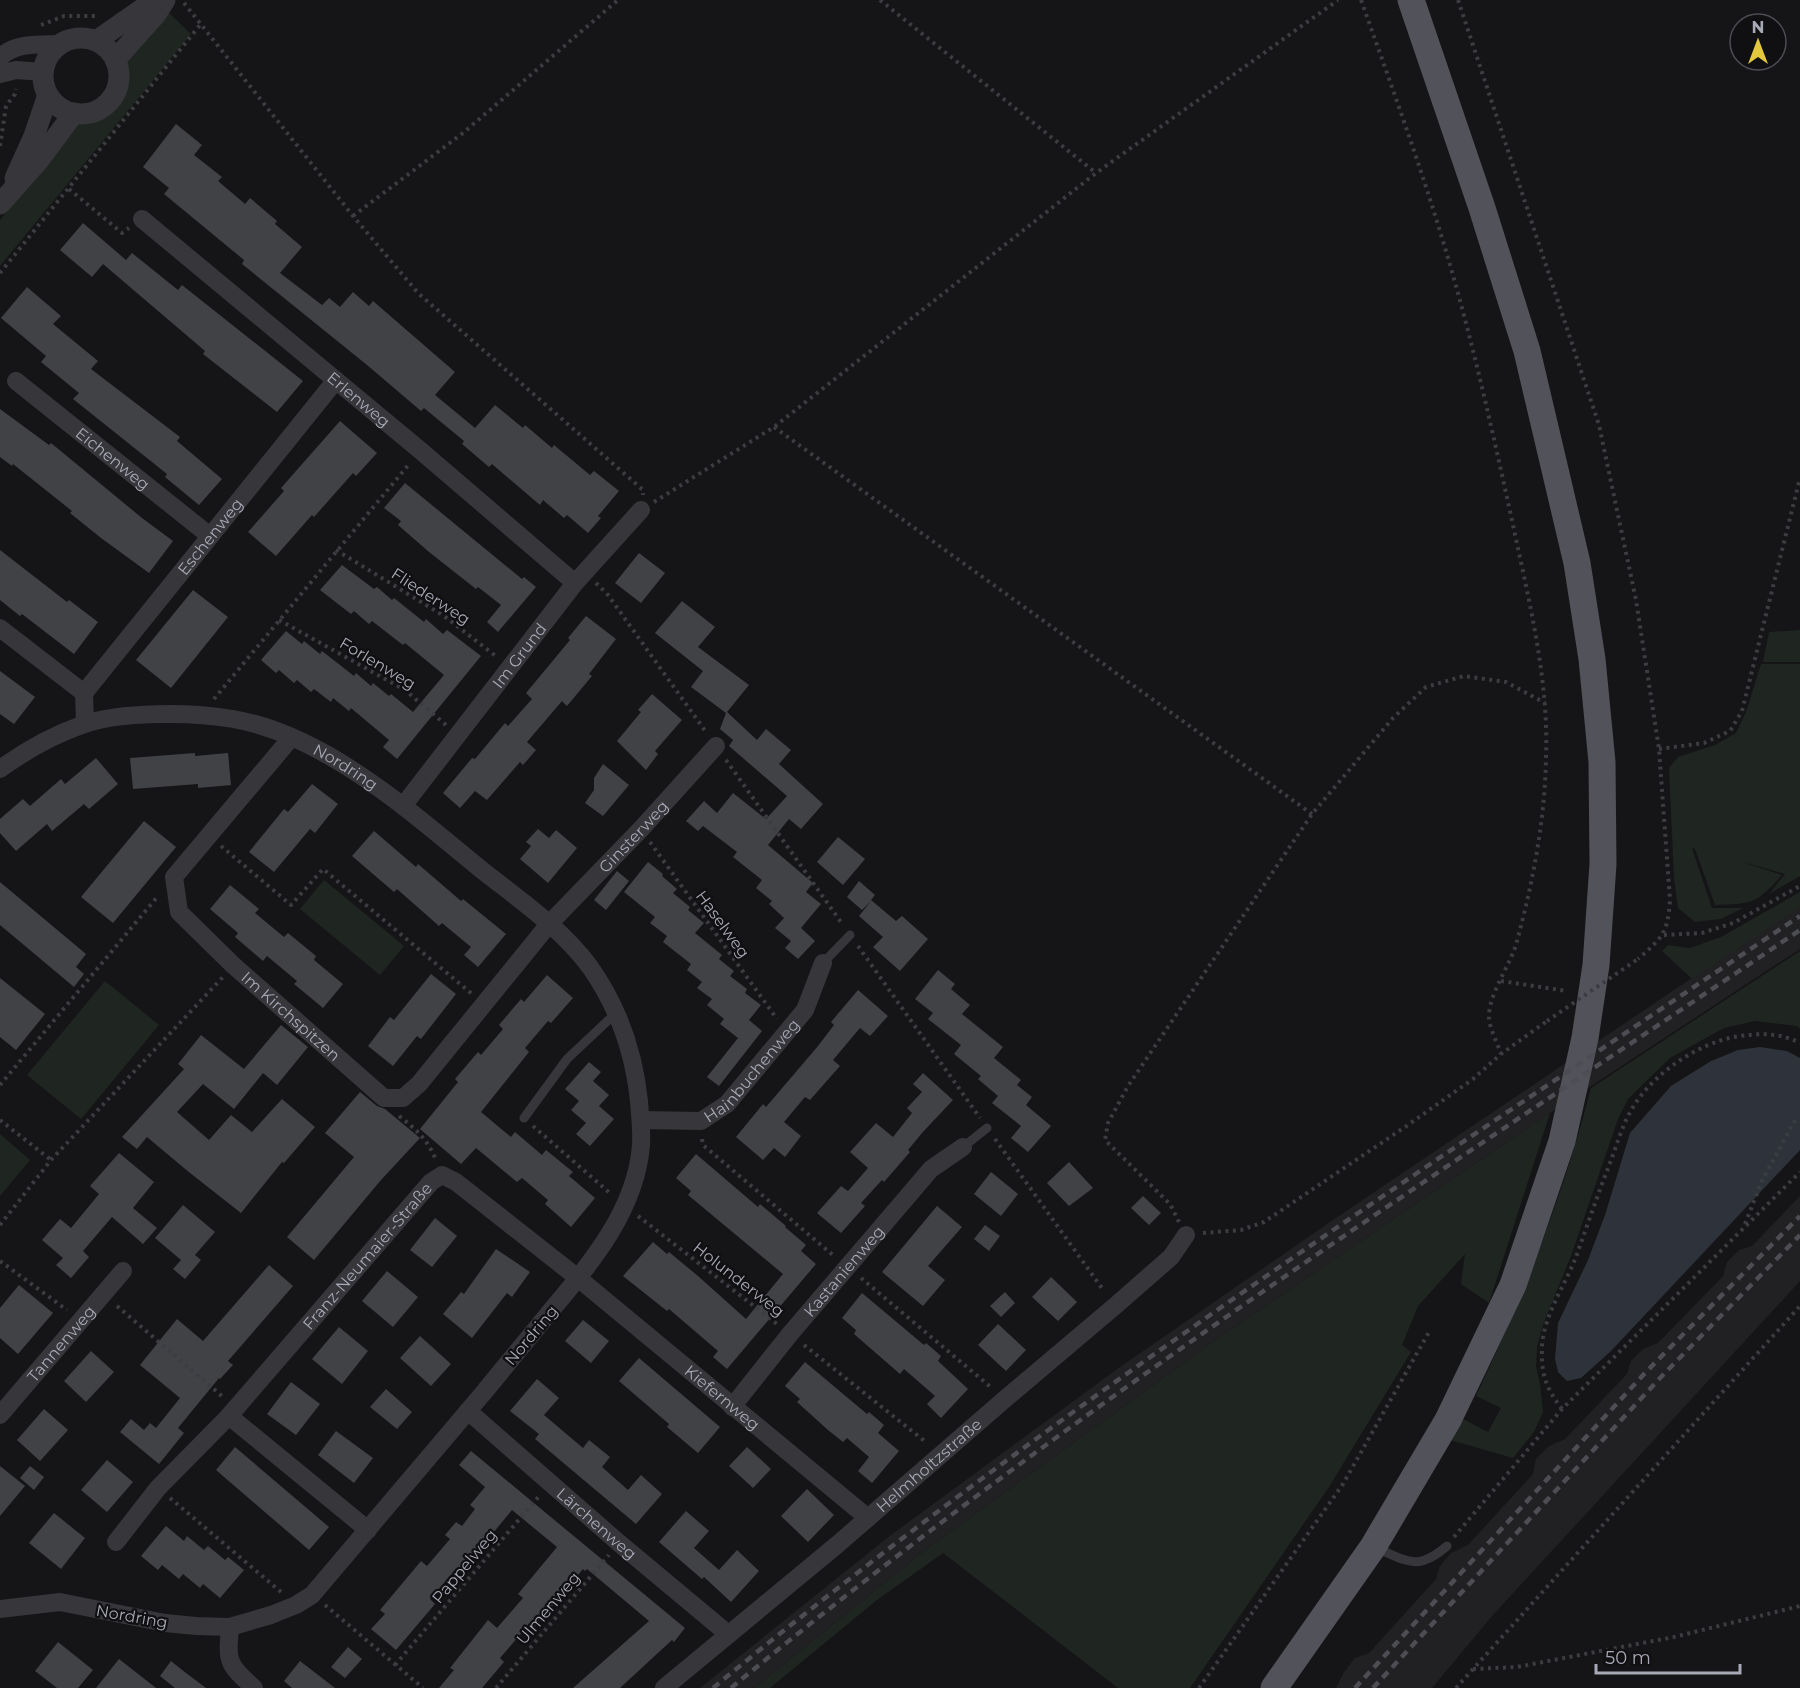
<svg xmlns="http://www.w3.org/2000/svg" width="1800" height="1688" font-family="Montserrat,sans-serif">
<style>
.built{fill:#212123}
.green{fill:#1f2621}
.water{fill:#2e333b}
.building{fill:#414246}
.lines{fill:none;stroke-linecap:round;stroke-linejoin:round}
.path{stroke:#3c3d42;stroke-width:4;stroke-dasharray:3 4.5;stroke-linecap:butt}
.service{stroke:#36363b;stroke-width:9}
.minor{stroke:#36363b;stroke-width:18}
.tertiary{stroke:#36363b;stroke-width:21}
.primary{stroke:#52525a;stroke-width:27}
.rail{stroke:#4d4d54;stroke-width:4.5;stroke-dasharray:8 6;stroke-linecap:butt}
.path-bridge{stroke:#3c3d42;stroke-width:4;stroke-dasharray:3 4.5;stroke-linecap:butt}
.labels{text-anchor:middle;stroke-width:4.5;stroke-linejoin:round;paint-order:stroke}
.street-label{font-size:16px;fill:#a7a9b5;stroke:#100f11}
</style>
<rect width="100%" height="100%" fill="#151416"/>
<g class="built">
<path d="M1800 905V949L1550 1113 1217 1339 924 1551 754 1688H700L891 1535 1120 1367 1330 1222Z"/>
<path d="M1800 1196V1281L1493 1615 1432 1688H1336L1344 1672 1355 1658 1369 1653 1436 1579 1440 1566 1451 1553 1468 1545 1533 1474 1536 1459 1549 1446 1565 1439 1627 1374 1631 1361 1643 1349 1658 1343 1723 1276 1727 1262 1739 1250 1752 1246Z"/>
</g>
<g class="green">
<path d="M168 12 191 34 0 266V220L78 123 106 110 117 98 125 77 126 57Z"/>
<path d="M1800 630V662H1763L1769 632Z"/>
<path d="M1761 664H1800V876L1769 894 1785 874 1739 861 1782 875C1757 903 1753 904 1715 905L1695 849 1692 848 1712 908H1743L1721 919 1695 922 1678 908 1674 878 1669 768 1678 757 1715 745 1736 733 1746 712Z"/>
<path d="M324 880 404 946 380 975 300 909Z"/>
<path d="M1800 892V907L1692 979 1662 951 1668 945 1690 948 1721 937Z"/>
<path d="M1800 951V1029L1797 1026 1755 1021 1724 1028 1670 1058 1628 1099 1618 1119 1571 1256 1544 1322 1537 1347 1536 1366 1540 1384 1543 1412 1534 1432 1513 1458 1450 1440 1461 1420H1465L1488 1432 1501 1408 1476 1396C1523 1297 1564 1194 1591 1088Z"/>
<path d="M105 981 159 1025 81 1119 27 1075Z"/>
<path d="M1550 1113 1489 1303 1461 1284 1465 1254 1418 1306 1402 1345 1411 1352 1329 1487 1190 1688H1118L943 1553 877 1600 770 1688H754L924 1551 1217 1339Z"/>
<path d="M0 1134 30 1160 0 1196Z"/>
</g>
<path class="water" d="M1760 1047 1787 1051 1800 1058V1150L1611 1351 1581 1378 1567 1381 1558 1372 1555 1359 1558 1323 1588 1260 1605 1215 1630 1133 1671 1086 1711 1061 1738 1050Z"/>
<g class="building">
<path d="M176 124 202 145 194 155 222 177 218 181 245 204 250 198 277 221 275 224 302 247 280 273 322 305 329 298 340 307 353 292 369 306 373 301 455 372 435 395 475 428 495 405 523 428 525 425 552 448 554 445 590 475 594 471 619 491 598 516 601 518 588 533 567 515 564 518 543 500 540 505 492 464 489 467 462 444 464 441 424 408 421 411 367 365 242 264 244 260 164 194 169 188 143 167Z"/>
<path d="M83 223 126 260 132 253 178 290 182 285 303 381 277 412 203 354 205 351 103 264 92 277 60 250Z"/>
<path d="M27 287 61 316 53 324 98 361 91 369 180 437 177 441 222 479 199 505 165 477 167 474 73 399 79 393 41 362 46 356 1 318Z"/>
<path d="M0 409 49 445 51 443 142 518 173 541 149 573 101 538 70 513 72 511 13 464 12 466 0 457Z"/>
<path d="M340 421 377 453 356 476 353 473 314 517 312 515 276 556 248 532 284 491 281 488Z"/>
<path d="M405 483 522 579 524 577 536 587 498 632 487 622 501 605 478 587 476 589 429 552 398 525 401 521 384 508Z"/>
<path d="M0 550 67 602 69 600 98 622 74 654 22 614 20 616 0 600Z"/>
<path d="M639 553 665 573 641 603 615 583Z"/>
<path d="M342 565 374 589 377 587 392 600 394 598 424 622 426 619 443 634 447 630 481 656 397 759 383 747 389 740 351 708 349 711 333 698 331 702 314 689 311 692 297 680 294 683 279 670 276 673 261 660 286 631 302 644 304 641 320 654 322 651 354 676 356 673 371 686 373 683 389 696 391 694 413 712 444 675 405 643 403 645 372 621 369 624 354 611 351 614 320 590Z"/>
<path d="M193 590 228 617 171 688 136 660Z"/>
<path d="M682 601 715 627 698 647 749 685 727 712 757 740 766 729 791 750 779 764 823 804 801 829 789 819 768 845 813 883 806 892 821 904 801 928 815 941 798 959 785 948 791 941 775 928 784 918 769 904 772 901 756 888 762 880 733 857 737 852 703 826 698 831 686 821 704 801 717 813 733 793 766 819 787 796 729 746 733 740 720 729 726 713 691 687 703 671 655 633Z"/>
<path d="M586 616 616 639 589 674 592 676 567 706 562 701 527 742 536 750 523 765 520 762 487 800 475 791 460 808 443 793 472 758 475 759 505 723 508 726 532 699 526 693 570 640 568 638Z"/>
<path d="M0 671 35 697 14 724 0 714Z"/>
<path d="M652 694 682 720 655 751 658 754 646 770 617 741 641 712 638 710Z"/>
<path d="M195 753V756L228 753 231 785 198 788V784L133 789 130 758Z"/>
<path d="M96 758 118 784 89 809 84 804 52 831 47 824 16 851 0 833V819L23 799 30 806 61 779 65 784Z"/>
<path d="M603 764 629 785 603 816 585 803 594 790V778Z"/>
<path d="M312 784 338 804 315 833 310 829 274 872 249 852 284 809 288 812Z"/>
<path d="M144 821 176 847 113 923 81 897Z"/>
<path d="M538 829 549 838 556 830 577 848 548 883 520 859 531 846 526 842Z"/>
<path d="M374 831 416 867 418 864 461 901 463 899 506 934 478 967 464 955 471 947 442 923 439 926 397 889 394 892 352 856Z"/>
<path d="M838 837 865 859 843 885 817 862Z"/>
<path d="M648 862 663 874 662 876 677 889 673 893 690 907 688 910 704 923 695 933 722 955 719 959 734 971 730 976 747 989 745 993 761 1005 749 1020 762 1031 719 1086 707 1077 738 1038 720 1024 724 1019 707 1005 712 999 697 988 702 982 687 970 691 964 663 942 667 936 650 923 655 917 624 892Z"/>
<path d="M617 871 629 881 606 910 594 900Z"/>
<path d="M859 881 875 895 871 900 896 921 902 916 928 939 900 971 873 947 883 937 859 916 871 901 862 910 847 897Z"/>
<path d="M0 882 86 954 76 967 84 974 74 987 0 925Z"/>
<path d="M230 885 259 909 255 913 284 937 288 933 316 956 314 960 343 984 323 1008 294 984 297 981 267 956 263 961 235 937 238 933 210 909Z"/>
<path d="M938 970 955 984 951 989 970 1005 962 1014 1003 1047 994 1058 1021 1080 1017 1085 1032 1097 1026 1105 1051 1126 1028 1152 1011 1138 1021 1126 992 1103 998 1096 978 1079 981 1076 954 1054 961 1045 928 1019 933 1013 915 999Z"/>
<path d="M431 974 456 994 421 1039 417 1036 393 1066 368 1046 390 1017 394 1020Z"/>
<path d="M547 975 573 998 551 1023 548 1021 525 1048 529 1052 481 1112 511 1137 515 1132 542 1155 546 1150 573 1172 569 1176 595 1198 571 1227 545 1204 548 1200 522 1178 517 1182 476 1148 461 1164 420 1129 458 1082 455 1079 478 1052 481 1055 503 1029 499 1025 521 999 524 1002Z"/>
<path d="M0 978 45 1014 16 1050 0 1037Z"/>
<path d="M858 990 888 1016 870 1036 860 1028 833 1060 840 1066 810 1100 805 1097 784 1122 801 1136 785 1157 774 1148 763 1160 736 1137 763 1104 766 1107 818 1046 834 1025 831 1022Z"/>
<path d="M281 1025 308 1047 277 1085 263 1073 234 1109 203 1084 177 1112 209 1140 231 1115 252 1132 282 1099 315 1127 284 1163 282 1162 241 1213 190 1173 147 1137 137 1149 122 1137 184 1069 178 1064 201 1035 244 1069Z"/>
<path d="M589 1062 601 1072 593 1081 609 1095 599 1106 614 1119 590 1146 576 1134 586 1123 571 1110 579 1101 565 1089Z"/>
<path d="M923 1073 953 1100 922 1133 908 1150 910 1152 884 1182 882 1180 861 1203 865 1206 841 1233 817 1213 841 1186 848 1191 868 1168 850 1152 876 1123 893 1137 912 1113 907 1108 922 1092 913 1084Z"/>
<path d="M360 1092 377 1106 385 1109 420 1138 381 1180 314 1260 287 1237 354 1157 325 1133Z"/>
<path d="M119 1153 154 1182 133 1208 157 1228 143 1244 112 1217 83 1251 89 1257 71 1278 56 1265 63 1258 42 1240 60 1219 71 1228 99 1194 90 1186Z"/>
<path d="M696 1154 758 1207 760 1204 786 1226 785 1227 806 1245 801 1251 816 1264 727 1369 713 1357 718 1351 669 1309 667 1311 623 1276 653 1242 667 1254 669 1252 698 1276 746 1319 783 1274 688 1195 691 1191 676 1178Z"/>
<path d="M1069 1162 1093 1188 1069 1206 1047 1183Z"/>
<path d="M991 1172 1018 1194 1001 1216 974 1194Z"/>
<path d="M1143 1196 1161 1213 1149 1225 1131 1208Z"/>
<path d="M183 1205 215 1232 195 1255 201 1260 185 1279 173 1269 181 1260 155 1238Z"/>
<path d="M937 1206 962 1227 928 1266 945 1280 923 1306 882 1272Z"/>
<path d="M435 1218 457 1236 432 1267 410 1250Z"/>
<path d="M985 1225 1000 1236 989 1251 974 1239Z"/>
<path d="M496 1249 530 1272 512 1297 507 1293 472 1338 443 1314 461 1292 464 1294Z"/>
<path d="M269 1265 293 1286 228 1361 233 1365 220 1379 219 1378 178 1428 184 1433 159 1464 120 1432 131 1419 144 1430 150 1423 156 1428 180 1398 140 1365 177 1319 203 1341Z"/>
<path d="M387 1271 418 1297 393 1327 362 1301Z"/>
<path d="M1051 1277 1077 1302 1058 1321 1032 1297Z"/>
<path d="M19 1285 53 1313 18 1354 0 1338V1308Z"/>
<path d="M1005 1292 1015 1303 1001 1317 990 1306Z"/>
<path d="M862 1293 924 1345 926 1343 941 1356 938 1361 968 1389 941 1418 927 1404 935 1396 904 1369 900 1374 854 1334 856 1330 842 1318Z"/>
<path d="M583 1320 609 1341 591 1363 565 1341Z"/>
<path d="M998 1324 1026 1350 1006 1371 978 1345Z"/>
<path d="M339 1327 368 1351 342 1384 312 1359Z"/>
<path d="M420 1336 451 1364 431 1386 400 1358Z"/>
<path d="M91 1351 114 1372 86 1402 64 1381Z"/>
<path d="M639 1358 720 1427 698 1453 667 1427 669 1424 619 1381Z"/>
<path d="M805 1362 867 1414 869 1412 884 1425 878 1433 899 1451 872 1483 858 1471 869 1457 847 1438 843 1442 828 1430 797 1402 800 1399 785 1386Z"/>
<path d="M537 1379 559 1398 544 1415 583 1448 589 1440 610 1457 602 1467 628 1490 641 1475 662 1494 636 1524 535 1439 539 1434 510 1411Z"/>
<path d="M291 1382 320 1404 296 1435 267 1414Z"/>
<path d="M386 1389 412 1412 397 1429 370 1407Z"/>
<path d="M44 1409 68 1430 40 1461 17 1440Z"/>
<path d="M336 1431 373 1458 354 1483 318 1455Z"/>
<path d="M235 1447 329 1527 309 1550 216 1470Z"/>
<path d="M747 1447 771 1469 753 1488 729 1466Z"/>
<path d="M471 1451 685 1628 674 1642 672 1640 620 1688H573L649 1621 587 1569 585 1571 583 1569 530 1633 525 1629 500 1658 504 1662 482 1688H439L454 1670 450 1668 488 1620 497 1628 523 1598 518 1594 557 1547 512 1510 460 1573 456 1569 430 1599 435 1604 396 1650 371 1629 385 1614 380 1610 421 1561 427 1566 450 1539 445 1535 456 1522 462 1526 475 1509 470 1505 485 1487 459 1465Z"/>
<path d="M107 1460 133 1482 107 1512 81 1490Z"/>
<path d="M0 1466 25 1486 0 1516Z"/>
<path d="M30 1466 44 1477 34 1490 20 1478Z"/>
<path d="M807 1489 834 1515 808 1542 781 1516Z"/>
<path d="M686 1511 709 1531 694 1548 719 1570 737 1550 759 1571 731 1602 704 1577 702 1579 659 1542Z"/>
<path d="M54 1513 85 1538 61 1569 29 1543Z"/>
<path d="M166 1526 184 1541 187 1536 204 1550 208 1546 225 1560 228 1557 244 1570 220 1598 203 1584 200 1588 183 1574 179 1579 162 1565 158 1570 141 1556Z"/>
<path d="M58 1642 93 1670 78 1688H57L35 1671Z"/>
<path d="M348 1647 362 1659 345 1678 331 1667Z"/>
<path d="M119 1659 156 1688H96Z"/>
<path d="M171 1661 186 1673 206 1688H175L160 1676Z"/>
<path d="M300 1661 335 1688H292L284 1681Z"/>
</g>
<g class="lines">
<g class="path">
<path d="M880 0 1096 173"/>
<path d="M1361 0C1389 79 1418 158 1442 238 1471 333 1492 429 1513 525 1529 601 1549 680 1546 758 1545 819 1533 882 1517 941 1511 965 1488 994 1489 1018 1490 1030 1497 1042 1501 1054"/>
<path d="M1458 0 1599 425 1636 600 1659 749 1670 900C1668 933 1662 938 1638 959"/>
<path d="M184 3 353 216 418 293 643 490V495"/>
<path d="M41 25 64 16H98"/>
<path d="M0 146 6 106 15 94 16 89"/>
<path d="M69 189 122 233 129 228"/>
<path d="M353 216 463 133 618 0"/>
<path d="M0 273 200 25"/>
<path d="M774 427 1312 814"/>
<path d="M654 502 774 427 1096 173 1338 0"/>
<path d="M336 550 444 616 497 657"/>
<path d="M596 583 608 595 706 732"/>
<path d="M279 620 405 690 446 725"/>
<path d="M214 699 410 463"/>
<path d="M1659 749 1704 743 1730 731 1742 711 1800 478"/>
<path d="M726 760 843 925"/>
<path d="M650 842 777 1019"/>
<path d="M221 846 291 905 323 869 472 994"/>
<path d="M1664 935 1702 933 1733 923 1800 886"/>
<path d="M858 946 980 1118"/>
<path d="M1501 981 1567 991"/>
<path d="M0 1085 158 896"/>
<path d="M399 1116C416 1129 428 1140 436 1160"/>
<path d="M0 1120 51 1160"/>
<path d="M533 1126 611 1194"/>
<path d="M702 1139 703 1145 834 1256"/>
<path d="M995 1139 1104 1291"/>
<path d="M638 1216 777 1324"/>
<path d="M1179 1222 1170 1204 1105 1140 1108 1123 1128 1086 1312 814 1393 718 1426 687 1464 676 1506 682 1545 703"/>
<path d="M1745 1224 1762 1181 1795 1120"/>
<path d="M0 1225 51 1160 223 977"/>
<path d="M1203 1233 1241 1230 1264 1222 1405 1127 1473 1079 1501 1054 1547 1021"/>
<path d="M0 1261 67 1310"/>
<path d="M861 1278 993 1389"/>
<path d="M117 1306 223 1397"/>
<path d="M804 1345 927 1443"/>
<path d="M1562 1409C1545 1387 1541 1373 1542 1346 1544 1315 1565 1285 1576 1257 1587 1226 1598 1194 1610 1163 1618 1142 1624 1119 1637 1101 1658 1071 1698 1044 1734 1037 1757 1033 1779 1032 1800 1043"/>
<path d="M170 1498 281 1592"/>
<path d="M1454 1537 1562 1409 1800 1172"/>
<path d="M325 1605 423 1688"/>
<path d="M395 1665 540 1495"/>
<path d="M1473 1669 1517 1667 1674 1637 1800 1606"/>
<path d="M496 1688 609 1555"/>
<path d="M1199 1688 1343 1484 1429 1332"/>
<path d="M1456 1688 1800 1306"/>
</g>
<g class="service">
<path d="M823 963 850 935"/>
<path d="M524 1118 567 1059 616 1013"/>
<path d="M963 1147 987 1128"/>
<path d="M1377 1548C1408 1562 1418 1571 1447 1546"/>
</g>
<g class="minor">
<path d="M0 58C14 42 40 45 59 44"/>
<path d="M0 74 16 70 43 72"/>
<path id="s1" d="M142 219 421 451 575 583"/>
<path id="s2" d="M16 381 210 536"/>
<path d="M0 628 84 693 85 723"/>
<path id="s3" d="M84 693 336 380"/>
<path id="s4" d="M291 738 174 877 179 912 233 965 384 1098H403L419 1084 549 924 641 829 716 746"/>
<path id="s5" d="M0 769C25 751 53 735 82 725 120 711 193 712 233 719 326 735 412 813 483 871 520 900 562 929 590 967 619 1008 634 1053 639 1101 640 1116 642 1130 641 1145 636 1211 590 1264 549 1313 528 1339 506 1365 485 1391 428 1459 370 1527 312 1595L296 1605 271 1615 230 1627 196 1626 165 1623 60 1602 0 1609"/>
<path id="s6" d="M403 806 575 583 641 510"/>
<path id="s7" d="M641 1120 701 1121 727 1104 805 1010 823 963"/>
<path id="s8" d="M732 1407 790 1334 931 1169 963 1147"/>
<path id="s9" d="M468 1411 619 1543 728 1634"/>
<path id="s10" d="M0 1415 123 1271"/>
<path d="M229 1416 368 1530"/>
<path id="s11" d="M116 1542 158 1488 229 1416 431 1182 442 1175 456 1182 578 1278 868 1518"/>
<path d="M230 1627C227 1663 227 1663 254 1688"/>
<path id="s12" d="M664 1688 838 1544 1005 1399 1115 1306 1171 1257 1186 1235"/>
</g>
<g class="tertiary">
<circle cx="81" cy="76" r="38"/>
<path d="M96 41 155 0"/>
<path d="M115 60 156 14 165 0"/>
<path d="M15 178 34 136 48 95"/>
<path d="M0 204 39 160 74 113"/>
</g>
<path class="primary" d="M1274 1688 1373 1547 1448 1420 1513 1285 1562 1141 1585 1038 1596 965 1603 864 1602 762 1592 659 1577 563 1527 351 1482 208 1411 0"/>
<g class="rail">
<path d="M713 1688C962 1483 1227 1301 1494 1121 1596 1053 1698 984 1800 916"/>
<path d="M731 1688C1068 1410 1438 1174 1800 930"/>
<path d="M1355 1688 1645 1373 1800 1216"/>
<path d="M1373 1688 1661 1377 1800 1235"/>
</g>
<path class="path-bridge" d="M1547 1021 1638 959"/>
</g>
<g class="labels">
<g class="street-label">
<text dy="6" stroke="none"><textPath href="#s1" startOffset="282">Erlenweg</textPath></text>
<text dy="6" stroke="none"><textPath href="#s2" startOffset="124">Eichenweg</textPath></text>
<text dy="6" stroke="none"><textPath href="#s3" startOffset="201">Eschenweg</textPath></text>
<text transform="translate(431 596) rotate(33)" y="6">Fliederweg</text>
<text dy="6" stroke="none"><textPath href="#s6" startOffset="190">Im Grund</textPath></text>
<text transform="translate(378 663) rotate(31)" y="6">Forlenweg</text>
<text dy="6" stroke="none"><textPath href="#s5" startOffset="369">Nordring</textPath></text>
<text dy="6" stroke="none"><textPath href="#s4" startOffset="862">Ginsterweg</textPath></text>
<text transform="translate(723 924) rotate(54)" y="6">Haselweg</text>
<text dy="6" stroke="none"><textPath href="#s4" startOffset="370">Im Kirchspitzen</textPath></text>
<text dy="6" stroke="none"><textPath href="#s7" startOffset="132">Hainbuchenweg</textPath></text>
<text dy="6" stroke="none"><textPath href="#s11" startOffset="381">Franz-Neumaier-Straße</textPath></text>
<text dy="6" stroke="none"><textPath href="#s8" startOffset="176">Kastanienweg</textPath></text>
<text transform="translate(739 1279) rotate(38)" y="6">Holunderweg</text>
<text transform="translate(531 1335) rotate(-50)" y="6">Nordring</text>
<text dy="6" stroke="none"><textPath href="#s10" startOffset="94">Tannenweg</textPath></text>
<text dy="6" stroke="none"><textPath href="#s11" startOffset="850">Kiefernweg</textPath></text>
<text dy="6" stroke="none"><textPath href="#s12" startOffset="346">Helmholtzstraße</textPath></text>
<text dy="6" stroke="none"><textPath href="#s9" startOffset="171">Lärchenweg</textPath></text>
<text transform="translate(464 1566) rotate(-50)" y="6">Pappelweg</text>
<text transform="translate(548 1608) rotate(-50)" y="6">Ulmenweg</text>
<text transform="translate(132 1616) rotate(10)" y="6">Nordring</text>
</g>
</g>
<g transform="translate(1758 42)"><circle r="28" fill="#100f11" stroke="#4c4d53" stroke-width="1.5"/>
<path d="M0-4.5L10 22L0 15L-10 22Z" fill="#e3c73f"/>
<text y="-9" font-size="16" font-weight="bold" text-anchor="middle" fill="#a7a9b5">N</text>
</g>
<path d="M1596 1664v9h144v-9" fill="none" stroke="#a7a9b5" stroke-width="3"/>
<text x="1605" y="1664" font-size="18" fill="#a7a9b5" stroke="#100f11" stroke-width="4.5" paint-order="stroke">50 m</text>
</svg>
